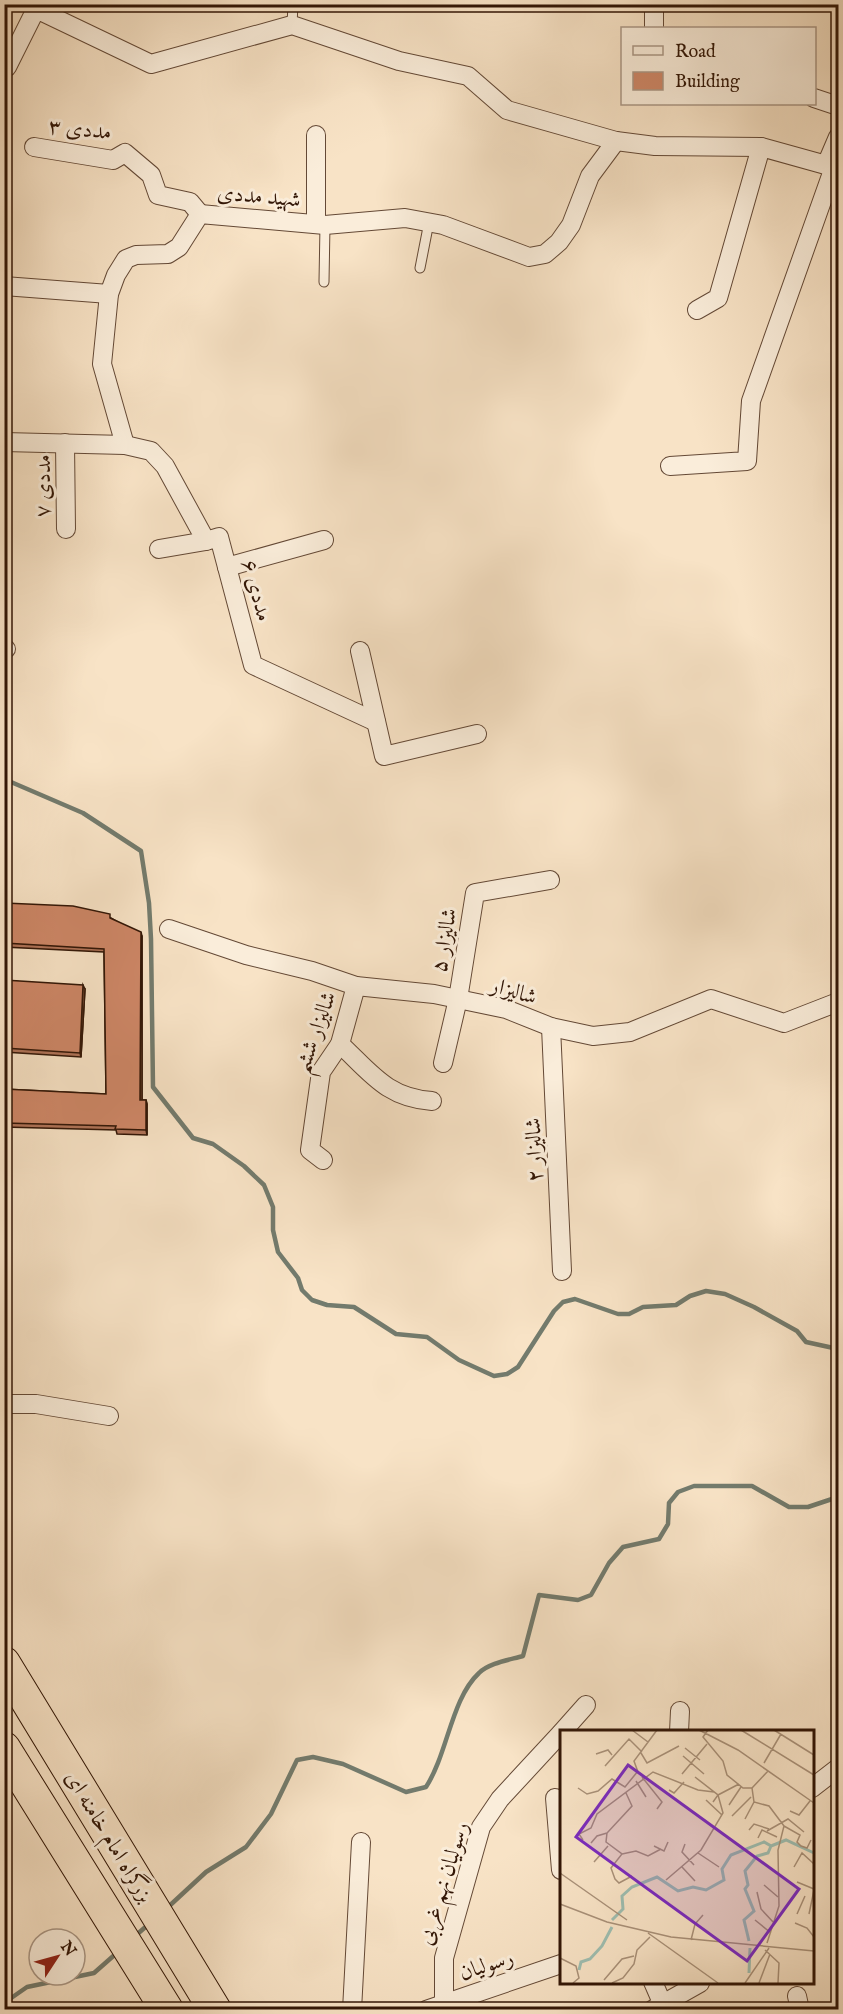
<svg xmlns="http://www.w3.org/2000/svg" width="843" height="2014" font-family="'IM FELL English',Amiri,serif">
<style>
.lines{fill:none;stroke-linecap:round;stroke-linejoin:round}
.stream{stroke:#737b6d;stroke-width:4.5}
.lane-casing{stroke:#644936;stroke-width:11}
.street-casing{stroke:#644936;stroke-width:20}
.highway-casing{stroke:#321606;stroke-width:34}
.lane{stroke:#faedda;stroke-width:9}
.street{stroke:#faedda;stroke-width:18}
.highway{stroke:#f8e3c6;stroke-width:32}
.wall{fill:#b07358;stroke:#321606;stroke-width:1.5}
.shaded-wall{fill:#905e47;stroke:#321606;stroke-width:1.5}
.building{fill:#cd8666;stroke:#321606;stroke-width:1.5}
.labels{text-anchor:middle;stroke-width:6;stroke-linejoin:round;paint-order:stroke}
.street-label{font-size:22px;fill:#321606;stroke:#faedda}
.inset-river{fill:none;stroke:#9ebeb1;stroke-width:3}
.inset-road{fill:none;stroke:#a99179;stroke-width:1.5}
.view{fill:#7b2cbf;fill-opacity:0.15;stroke:#7b2cbf;stroke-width:3}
.inset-edge{fill:none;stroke:#321606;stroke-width:3}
</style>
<rect width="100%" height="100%" fill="#f8e3c6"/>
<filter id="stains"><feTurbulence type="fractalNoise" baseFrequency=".00333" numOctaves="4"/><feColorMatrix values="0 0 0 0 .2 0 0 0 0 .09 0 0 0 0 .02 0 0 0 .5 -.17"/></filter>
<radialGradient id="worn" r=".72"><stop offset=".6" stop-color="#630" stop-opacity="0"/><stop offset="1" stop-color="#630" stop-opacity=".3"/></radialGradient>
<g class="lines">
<g class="stream">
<path d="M4 779 83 813 141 851 149 903 151 939 153 1087 193 1138 213 1144 244 1166 264 1185 273 1207V1230L278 1252 298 1278 302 1290 312 1300 327 1305 354 1307 396 1334 427 1337 459 1360 494 1376 507 1374 518 1367 554 1311 563 1302 575 1299 618 1314H629L643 1307 676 1305 690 1296 706 1291 725 1294 754 1307 797 1331 806 1342 838 1349"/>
<path d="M166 1909 206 1872 246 1847 271 1814 297 1760 313 1757 343 1764 406 1792 426 1787C448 1753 451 1699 479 1673 489 1663 509 1660 523 1656L539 1595 578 1600 591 1595 609 1563 623 1547 659 1539 668 1524 669 1503 678 1492 694 1486H752L789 1507H808L838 1497"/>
<path d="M134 1937 150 1923"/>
<path d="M4 2003 27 1987 94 1973 119 1951"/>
</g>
<defs>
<g id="lane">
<path d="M292 25 293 4"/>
<path d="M420 268 429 222"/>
<path d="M324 282 325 225"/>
</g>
<g id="street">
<path d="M654 28V4"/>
<path d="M7 67 36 9 151 64 292 25 399 61 468 76 507 110 616 141 655 146 761 147 826 165 838 173"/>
<path d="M814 98 838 106"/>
<path d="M34 147 113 160 125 153 151 175 158 195 190 202 200 214"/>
<path d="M826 165 838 137"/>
<path d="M316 224V135"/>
<path d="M4 286 109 294"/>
<path d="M697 310 718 298 761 147"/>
<path d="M4 442 125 445 102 364 109 294 116 275 126 259 136 255 168 254 179 247 200 214 325 225 405 218 443 225 529 257 545 254 559 242 571 225 590 176 616 141"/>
<path d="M65 443 66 529"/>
<path d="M125 445 151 451 165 466 206 541 219 537 253 665 376 722"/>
<path d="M670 466 747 461 751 401 833 170"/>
<path d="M159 549 206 541"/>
<path d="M227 567 324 540"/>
<path d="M4 649H6"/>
<path d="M360 651 384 756 477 734"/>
<path d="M169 929 246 955 312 971 356 986 434 994 506 1009 551 1027 593 1036 630 1032 711 999 784 1023 838 1002"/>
<path d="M551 1027 562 1271"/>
<path d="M340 1044C371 1073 387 1098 432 1101"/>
<path d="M443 1063 458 999 475 893 550 880"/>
<path d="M323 1160 310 1150 321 1072 340 1044 356 986"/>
<path d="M4 1404H36L109 1416"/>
<path d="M562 1732 586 1705"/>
<path d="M679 1732 680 1711"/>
<path d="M812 1788 838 1768"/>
<path d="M555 1798 561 1870"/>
<path d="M653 1982 663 2005"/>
<path d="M797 1996 800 2010"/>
<path d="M444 2003V1958L481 1827 500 1799 561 1733"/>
<path d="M352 2010 361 1842"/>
<path d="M426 2010 561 1964"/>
<path d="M652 2010 700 1983"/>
</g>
<g id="highway">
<path d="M4 1663 215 2010"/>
<path d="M4 1748 167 2010"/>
</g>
</defs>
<use href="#lane" class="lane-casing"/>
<use href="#street" class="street-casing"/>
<use href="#highway" class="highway-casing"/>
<use href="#lane" class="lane"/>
<use href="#street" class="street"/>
<use href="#highway" class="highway"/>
</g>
<g class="wall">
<path d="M4 903 111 918 142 936V1100H146L147 1104V1135L117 1134 116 1130 4 1127V1089L106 1094 104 952 4 947Z"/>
<path d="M4 980 85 989 81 1057 4 1052Z"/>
</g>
<g class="shaded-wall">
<path d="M141 932 142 936V1104L140 1100Z"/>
<path d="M83 985 85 989 81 1057 80 1053Z"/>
<path d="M146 1100 147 1104V1135L146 1130Z"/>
</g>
<g class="building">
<path d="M4 903 73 906 110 914V918L141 932 140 1100H146V1130L115 1129 116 1126 4 1123V1089L106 1094 104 949 4 943Z"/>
<path d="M4 980 83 985 80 1053 4 1048Z"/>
</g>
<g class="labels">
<g class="street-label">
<text transform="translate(80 128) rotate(6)" y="8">مددی ۳</text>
<text transform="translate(259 195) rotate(5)" y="8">شهید مددی</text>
<text transform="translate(42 486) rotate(-90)" y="8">مددی ۷</text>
<text transform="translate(258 590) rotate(75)" y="8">مددی ۶</text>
<text transform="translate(443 940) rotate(-80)" y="8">شالیزار ۵</text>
<text transform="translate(514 990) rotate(17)" y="8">شالیزار</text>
<text transform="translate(314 1032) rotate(-70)" y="8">شالیزار ششم</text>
<text transform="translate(533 1150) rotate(-92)" y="8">شالیزار ۲</text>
<text transform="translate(110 1836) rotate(59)" y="8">بزرگراه امام خامنه ای</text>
<text transform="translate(442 1883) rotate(-73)" y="8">رسولیان نهم غربی</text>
<text transform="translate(486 1964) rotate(-18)" y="8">رسولیان</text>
</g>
</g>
<g transform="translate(560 1730)">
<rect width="254" height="254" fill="#f8e3c6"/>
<path class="inset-river" d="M211 116 226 110 254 123M52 190 63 179 62 166 72 157 97 147 118 161 133 157 146 160 164 150 162 139 171 125 204 112 211 116 208 123 197 126 185 141 188 155 185 159 194 181 184 190 189 211M19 240 21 232 30 229 42 216 52 197M189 243 190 218"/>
<path class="inset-road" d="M72 0 88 12M139 0 178 20 254 73M148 0 143 7 163 31 167 45 183 58H192M181 0 254 45M214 0 254 25M125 18 140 30M81 23 87 33 119 16M36 24 48 20 52 25M123 26 144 44M204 33 221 4M45 36 69 9 82 22M78 42 74 31 97 0M122 44 147 14M82 47 102 72 97 79M135 47 158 65 153 72M76 51 86 67M18 58 27 64 38 61 52 49 65 57 78 41M192 58 194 72 209 76 224 96 218 120 219 176 207 213M192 58 208 41M109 60 114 63 124 52M66 63 72 76 47 103 46 112 62 124 51 138 55 149 59 153 72 146M146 70 162 85M169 75 181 57M230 81 239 85 250 71M172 86 191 67M185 89 194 72M224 96 240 105 237 112 241 116 247 118 251 110M189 100 194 94 209 99M207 101 228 89 244 102M198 108 202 100 217 107M23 110 19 104 31 98 37 84 93 42 138 60 154 62M31 113 37 106 47 103M125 114 122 122 134 135M94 116 104 121 108 112M138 123 159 137M62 124 76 121 88 126 101 119M34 132 48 116M122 137 135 151M234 137 242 123 254 134M0 143 67 190M106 150 141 120 163 83 158 65 179 54M237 152 254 159M204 155 218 167M197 162 201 179 214 193M0 174 47 192 111 207 254 221M237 184 245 166M249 184 254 160M195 190 211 203M235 193 247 198 254 207M88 203 158 253M131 210 135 194 143 185M205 220 219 233 218 253M0 228 16 236 19 248 13 253M44 250 62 229 74 226M52 253 63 248 74 234 77 220 90 207M185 253 209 218M199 253 210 224"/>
<path class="view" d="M68 35 239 159 187 231 16 107Z"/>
<rect width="254" height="254" class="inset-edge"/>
</g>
<rect width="843" height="2014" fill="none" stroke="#f8e3c6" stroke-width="24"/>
<rect x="6" y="6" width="831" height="2002" fill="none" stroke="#321606" stroke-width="3"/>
<rect x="12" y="12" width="819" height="1990" fill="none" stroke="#321606" stroke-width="1.5"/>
<rect x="621" y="27" width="195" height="78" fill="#faedda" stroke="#aa9785" stroke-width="1.5"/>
<rect x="633" y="46" width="30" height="9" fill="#faedda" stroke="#aa9785" stroke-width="1.5"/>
<text x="675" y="57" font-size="18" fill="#321606">Road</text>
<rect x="633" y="72" width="30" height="18" fill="#cd8666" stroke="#aa9785" stroke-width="1.5"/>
<text x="675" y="87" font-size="18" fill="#321606">Building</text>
<g transform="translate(57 1957) rotate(54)"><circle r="28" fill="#faedda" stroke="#aa9785" stroke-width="1.5"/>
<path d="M0-4.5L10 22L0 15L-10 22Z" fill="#8f2418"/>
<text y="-9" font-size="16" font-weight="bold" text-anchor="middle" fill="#321606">N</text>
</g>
<rect width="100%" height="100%" filter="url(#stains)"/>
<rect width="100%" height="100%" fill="url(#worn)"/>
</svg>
